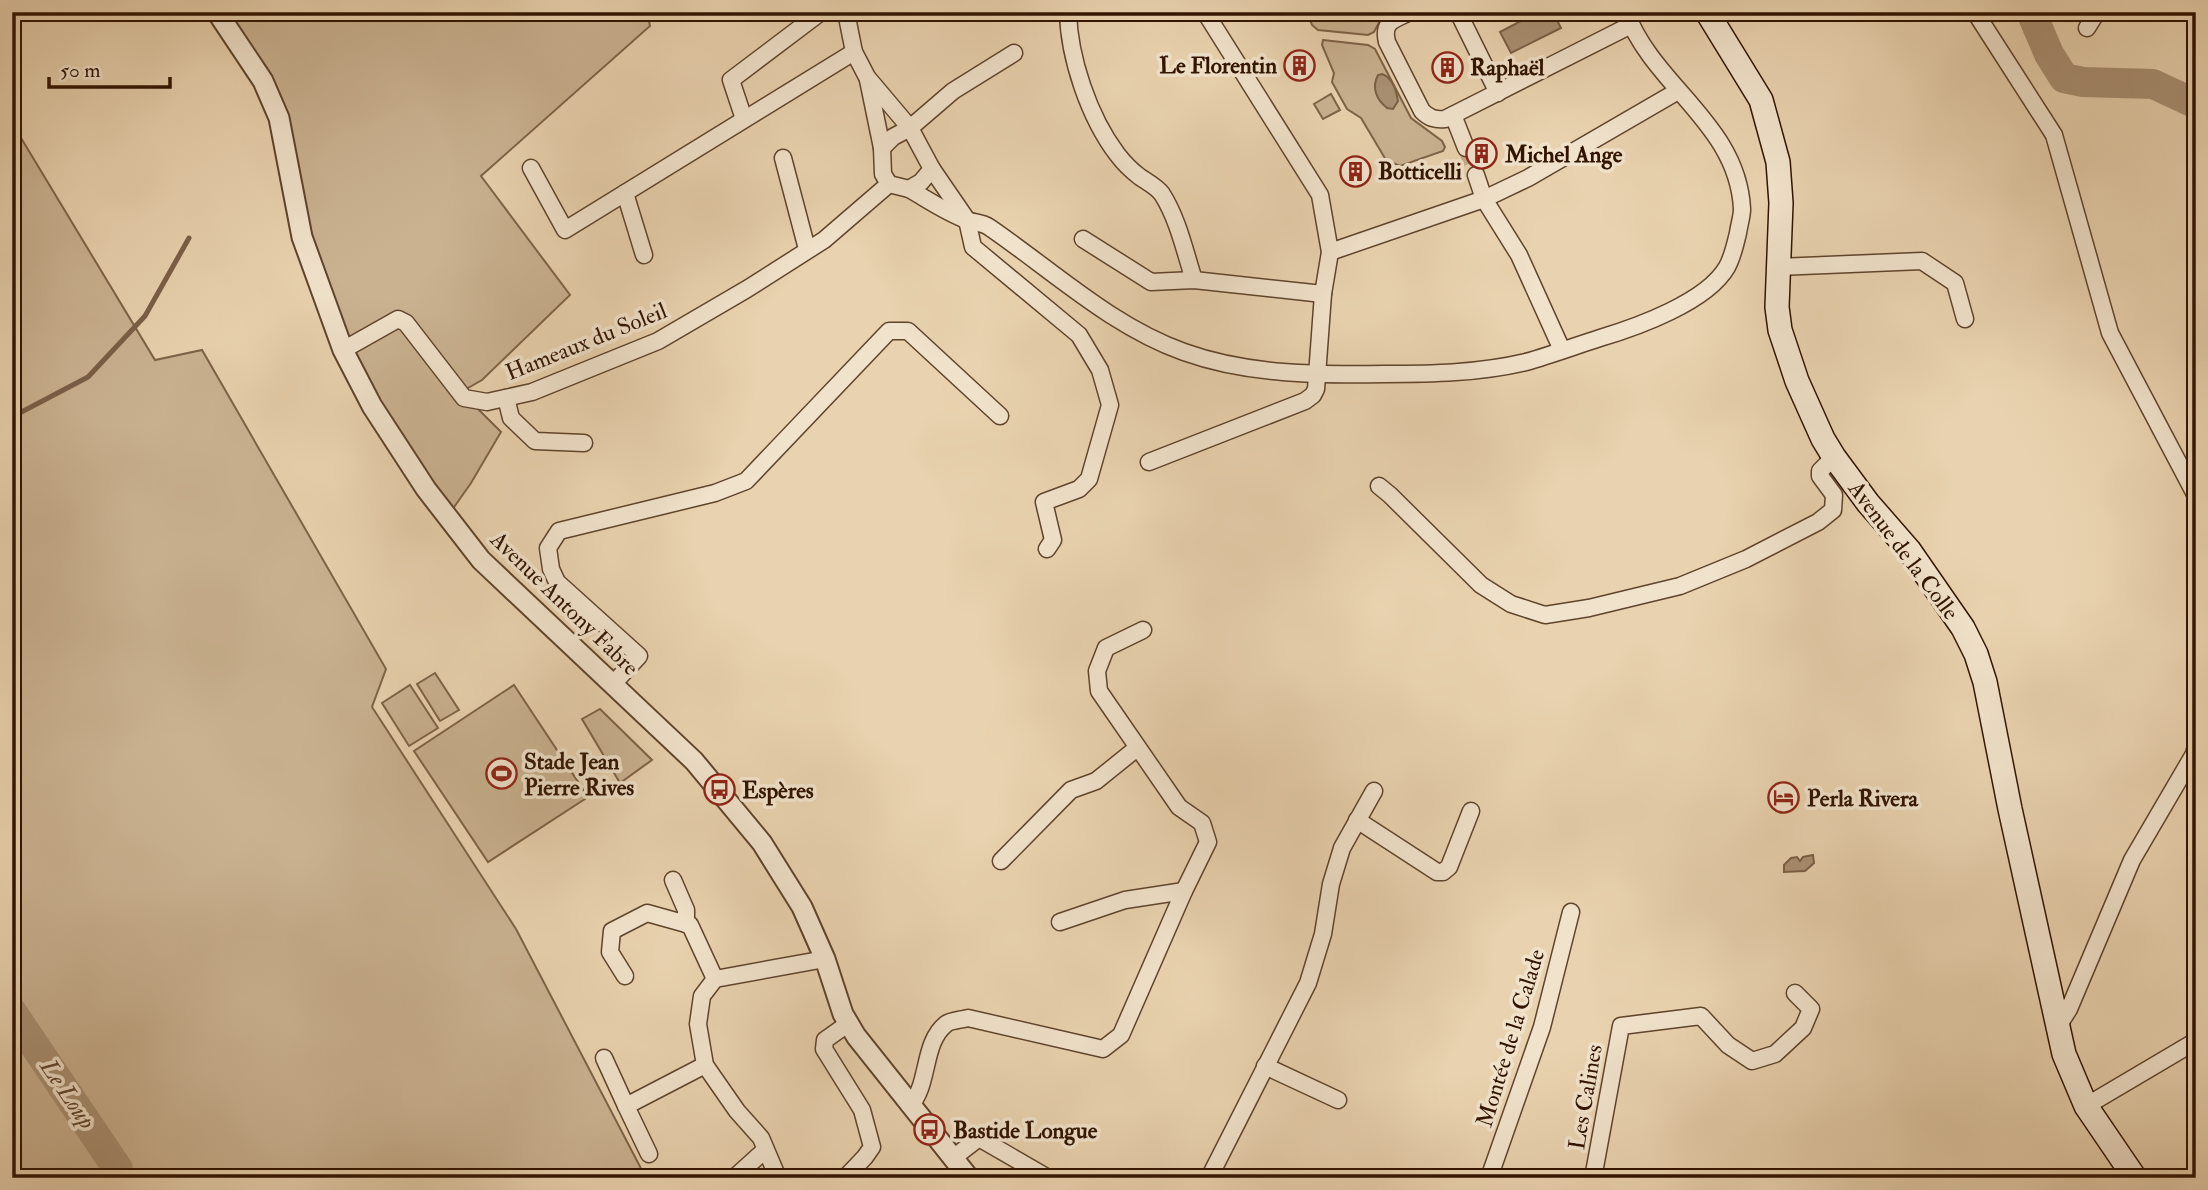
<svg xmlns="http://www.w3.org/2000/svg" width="2208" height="1190" font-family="'IM FELL Double Pica',serif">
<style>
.green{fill:#cab291;stroke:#7e6348;stroke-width:2}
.water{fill:#aa9174;stroke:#7a5f46;stroke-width:2}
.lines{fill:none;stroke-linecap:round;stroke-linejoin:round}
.stream{stroke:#7a5f46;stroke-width:5}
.river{stroke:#aa9174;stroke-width:30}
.minor-tunnel{stroke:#c4ac8c;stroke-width:16;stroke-dasharray:16 8;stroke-linecap:butt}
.minor-casing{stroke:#5f442c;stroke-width:19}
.tertiary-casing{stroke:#5f442c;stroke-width:23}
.secondary-casing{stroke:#311400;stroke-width:26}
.minor{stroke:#f1e2cb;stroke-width:16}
.tertiary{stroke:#f1e2cb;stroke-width:19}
.secondary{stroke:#f1e2cb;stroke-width:23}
.labels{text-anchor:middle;stroke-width:7;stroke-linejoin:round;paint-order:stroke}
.poi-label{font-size:23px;font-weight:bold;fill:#311400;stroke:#f1e2cb;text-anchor:start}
.street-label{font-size:23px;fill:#311400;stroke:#f1e2cb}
.water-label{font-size:24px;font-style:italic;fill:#61462e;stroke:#f1e2cb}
</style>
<rect width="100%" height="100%" fill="#e9d2af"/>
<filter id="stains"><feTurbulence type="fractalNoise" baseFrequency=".00286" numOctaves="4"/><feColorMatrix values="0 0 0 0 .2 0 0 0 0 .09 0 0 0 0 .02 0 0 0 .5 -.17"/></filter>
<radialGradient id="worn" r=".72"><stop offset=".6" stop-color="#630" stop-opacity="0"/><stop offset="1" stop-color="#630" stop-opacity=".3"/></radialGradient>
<g class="green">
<path d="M225 12H647L650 26 481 176 570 295 482 380 461 392 501 432 471 483 452 510 359 373 289 219 265 71Z"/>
<path d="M1307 12H1380L1382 17 1374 32 1368 35 1318 30 1312 25Z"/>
<path d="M1323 40 1368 45 1375 49 1411 118 1442 141 1445 147 1443 151 1400 166 1386 160 1361 118 1347 109 1332 82 1334 73 1322 45Z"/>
<path d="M1331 94 1340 110 1323 119 1314 104Z"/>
<path d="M12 123 155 360 202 350 386 669 372 707 516 929 646 1178H12Z"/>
<path d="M435 673 459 710 440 721 417 684Z"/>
<path d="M410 685 438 728 409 746 382 703Z"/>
<path d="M514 685 588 797 488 862 414 751Z"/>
<path d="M600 709 652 760 620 783 582 719Z"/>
</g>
<g class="water">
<path d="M1538 12H1553L1561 28 1511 53 1500 32Z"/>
<path d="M1382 74C1393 78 1396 90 1398 101L1393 109 1387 108C1377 100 1371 88 1378 75Z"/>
<path d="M1813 855 1814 863 1805 871 1784 872V865L1791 858 1797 857 1800 861 1803 857Z"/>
</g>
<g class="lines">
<path class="stream" d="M12 417 88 377 145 316 189 238"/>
<g class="river">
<path d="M2031 12 2049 54 2064 78 2083 82 2153 84 2196 104"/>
<path d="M12 1012 118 1169 119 1178"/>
</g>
<path class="minor-tunnel" d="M1466 148 1476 175"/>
<defs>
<g id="minor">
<path d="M846 12 854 52 867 77 910 128 953 91 1014 53"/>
<path d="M1068 12C1069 58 1089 117 1117 154 1123 162 1132 171 1140 177 1147 182 1157 187 1162 194 1178 219 1185 252 1194 280"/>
<path d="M1205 12 1320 195 1330 252 1484 199 1528 178 1678 91"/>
<path d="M1410 12C1394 20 1382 21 1387 42L1422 111C1429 118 1435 120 1445 119L1631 25"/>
<path d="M1458 12 1498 93"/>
<path d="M1975 12 2054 135 2110 333 2196 496"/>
<path d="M2087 28 2097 12"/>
<path d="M868 80 882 148"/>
<path d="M1453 115 1466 148"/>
<path d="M744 119 731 80 821 12"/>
<path d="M910 128 932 169 921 182 909 189 889 184 883 174 882 148 893 137Z"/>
<path d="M783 158 807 249"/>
<path d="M531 168 565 230 854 52"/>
<path d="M932 169 967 220 973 247 1079 335 1100 370 1110 405 1089 479 1079 489 1044 502 1053 540 1047 549"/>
<path d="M1476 175 1484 199 1519 255 1562 350"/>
<path d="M909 189C927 199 947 213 967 220 974 223 982 222 989 227 1052 270 1111 326 1184 352 1248 375 1317 375 1384 374 1431 374 1480 373 1526 362 1551 355 1575 346 1600 338 1637 327 1707 302 1727 267 1733 256 1735 245 1738 233 1739 225 1742 217 1742 209 1738 124 1653 86 1626 12"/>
<path d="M625 193 644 255"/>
<path d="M1083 239 1151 282 1194 280 1323 294"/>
<path d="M1778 267 1922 261 1955 283 1965 319"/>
<path d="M343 350 398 319 406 323 464 398 487 402 532 392 658 341 747 289 824 240 889 184"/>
<path d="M506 398 511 418 535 441 584 443"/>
<path d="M1149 462 1305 401 1313 395 1316 389 1323 294 1330 252"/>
<path d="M1379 486 1390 495 1481 585 1511 604 1545 615 1589 608 1680 586 1746 559 1818 522 1833 510 1834 495 1820 476V471L1834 457"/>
<path d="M613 684 639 656 557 582 551 569 548 548 559 531 715 493 746 481 889 331H908L1000 416"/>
<path d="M1357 820 1437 872H1443L1449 867 1471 811"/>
<path d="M1001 861 1071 790 1096 781 1137 748"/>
<path d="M673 880 686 910V924"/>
<path d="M1060 922 1125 900 1184 891"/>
<path d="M625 976 610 952 612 931 647 913 690 925 715 979"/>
<path d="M2057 1028 2069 1009 2132 860 2194 754 2196 746"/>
<path d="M604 1058 626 1106"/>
<path d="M1265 1066 1338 1100"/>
<path d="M910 1106C930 1084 922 1043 946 1024 951 1020 962 1020 968 1018L1103 1049 1121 1035 1184 891 1208 842 1202 823 1179 807 1099 691 1097 671 1106 648 1143 630"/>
<path d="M2086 1106 2196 1041"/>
<path d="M649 1154 626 1106 705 1065"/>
<path d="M953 1158 979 1138 1048 1178"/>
<path d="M734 1178 765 1150"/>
<path d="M778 1178 761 1138 737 1111 705 1065 698 1024 702 996 715 979 825 959"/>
<path d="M845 1178 865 1157 872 1147 862 1110 824 1049 825 1040 849 1023"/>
<path d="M1209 1178 1308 983 1323 934 1331 884 1342 848 1374 791"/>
<path d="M1489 1178 1542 1027 1571 912"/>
<path d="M1593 1178 1621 1026 1701 1016 1728 1045 1752 1061 1775 1054 1803 1028 1811 1009 1795 993"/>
<path d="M2188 1178 2196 1175"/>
</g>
<path id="tertiary" d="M217 12 263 81 279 118 302 237 343 350 372 406 426 489 481 560 694 761 762 843 802 907 825 959 843 1014 856 1036 969 1178"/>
<path id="secondary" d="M1707 12 1761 100 1778 162 1781 203 1777 307 1780 330 1797 381 1823 439 1834 457 1868 503 1909 550 1963 628 1976 654 1985 682 2010 809 2064 1054 2086 1106 2135 1178"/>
</defs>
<use href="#minor" class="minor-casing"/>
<use href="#tertiary" class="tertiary-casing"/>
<use href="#secondary" class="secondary-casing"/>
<use href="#minor" class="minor"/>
<use href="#tertiary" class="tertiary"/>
<use href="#secondary" class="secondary"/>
</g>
<defs>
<symbol id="building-ring" viewBox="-11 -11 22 22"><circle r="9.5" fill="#f1e2cb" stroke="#8f2418" stroke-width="1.5"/><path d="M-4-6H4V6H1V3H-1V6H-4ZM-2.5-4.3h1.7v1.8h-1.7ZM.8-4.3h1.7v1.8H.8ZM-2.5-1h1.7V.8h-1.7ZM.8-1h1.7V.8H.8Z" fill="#8f2418"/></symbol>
<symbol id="stadium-ring" viewBox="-11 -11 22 22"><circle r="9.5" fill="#f1e2cb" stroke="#8f2418" stroke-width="1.5"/><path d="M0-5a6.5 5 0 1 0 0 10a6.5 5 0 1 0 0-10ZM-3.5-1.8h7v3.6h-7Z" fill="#8f2418"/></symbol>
<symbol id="bus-ring" viewBox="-11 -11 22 22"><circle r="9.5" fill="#f1e2cb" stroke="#8f2418" stroke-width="1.5"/><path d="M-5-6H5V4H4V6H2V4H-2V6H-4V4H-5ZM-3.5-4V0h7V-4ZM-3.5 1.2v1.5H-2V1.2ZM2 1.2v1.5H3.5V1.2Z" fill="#8f2418"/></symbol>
<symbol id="hotel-ring" viewBox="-11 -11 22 22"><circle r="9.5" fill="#f1e2cb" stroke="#8f2418" stroke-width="1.5"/><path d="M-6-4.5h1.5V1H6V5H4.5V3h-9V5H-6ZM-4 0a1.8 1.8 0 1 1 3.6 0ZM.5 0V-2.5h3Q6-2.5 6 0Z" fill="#8f2418"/></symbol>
</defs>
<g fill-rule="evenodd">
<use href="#building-ring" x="1282" y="48" width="35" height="35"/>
<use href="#building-ring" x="1430" y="50" width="35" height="35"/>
<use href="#building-ring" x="1464" y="136" width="35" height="35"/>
<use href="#building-ring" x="1338" y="154" width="35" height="35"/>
<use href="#stadium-ring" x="484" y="756" width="35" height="35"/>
<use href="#bus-ring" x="702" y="772" width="35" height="35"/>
<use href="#hotel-ring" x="1766" y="780" width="35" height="35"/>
<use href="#bus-ring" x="912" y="1112" width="35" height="35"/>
</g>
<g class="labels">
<g class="poi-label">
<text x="1277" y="73" text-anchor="end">Le Florentin</text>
<text x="1470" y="75">Raphaël</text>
<text x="1505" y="162">Michel Ange</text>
<text x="1378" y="179">Botticelli</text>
<text x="524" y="769">Stade Jean<tspan x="524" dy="26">Pierre Rives</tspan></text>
<text x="742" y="798">Espères</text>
<text x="1807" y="806">Perla Rivera</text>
<text x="953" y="1138">Bastide Longue</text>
</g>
<g class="street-label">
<text transform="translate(586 341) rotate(-22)" y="8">Hameaux du Soleil</text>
<text transform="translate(1904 550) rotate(53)" y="8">Avenue de la Colle</text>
<text transform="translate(565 603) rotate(44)" y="8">Avenue Antony Fabre</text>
<text transform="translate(1510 1038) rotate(-73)" y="8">Montée de la Calade</text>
<text transform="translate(1585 1097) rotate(-80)" y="8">Les Calines</text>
</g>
<g class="water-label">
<text transform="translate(68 1094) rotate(56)" y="8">Le Loup</text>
</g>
</g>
<rect width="2208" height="1190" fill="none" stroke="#e9d2af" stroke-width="42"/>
<rect x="14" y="14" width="2180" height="1162" fill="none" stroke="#311400" stroke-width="3.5"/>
<rect x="21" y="21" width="2166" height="1148" fill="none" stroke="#311400" stroke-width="2"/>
<path d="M49 77v10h121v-10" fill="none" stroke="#311400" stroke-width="3.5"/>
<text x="60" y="77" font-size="21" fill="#311400" stroke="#f1e2cb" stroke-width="5" paint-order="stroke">50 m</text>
<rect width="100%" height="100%" filter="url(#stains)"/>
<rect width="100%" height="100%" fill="url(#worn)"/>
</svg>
